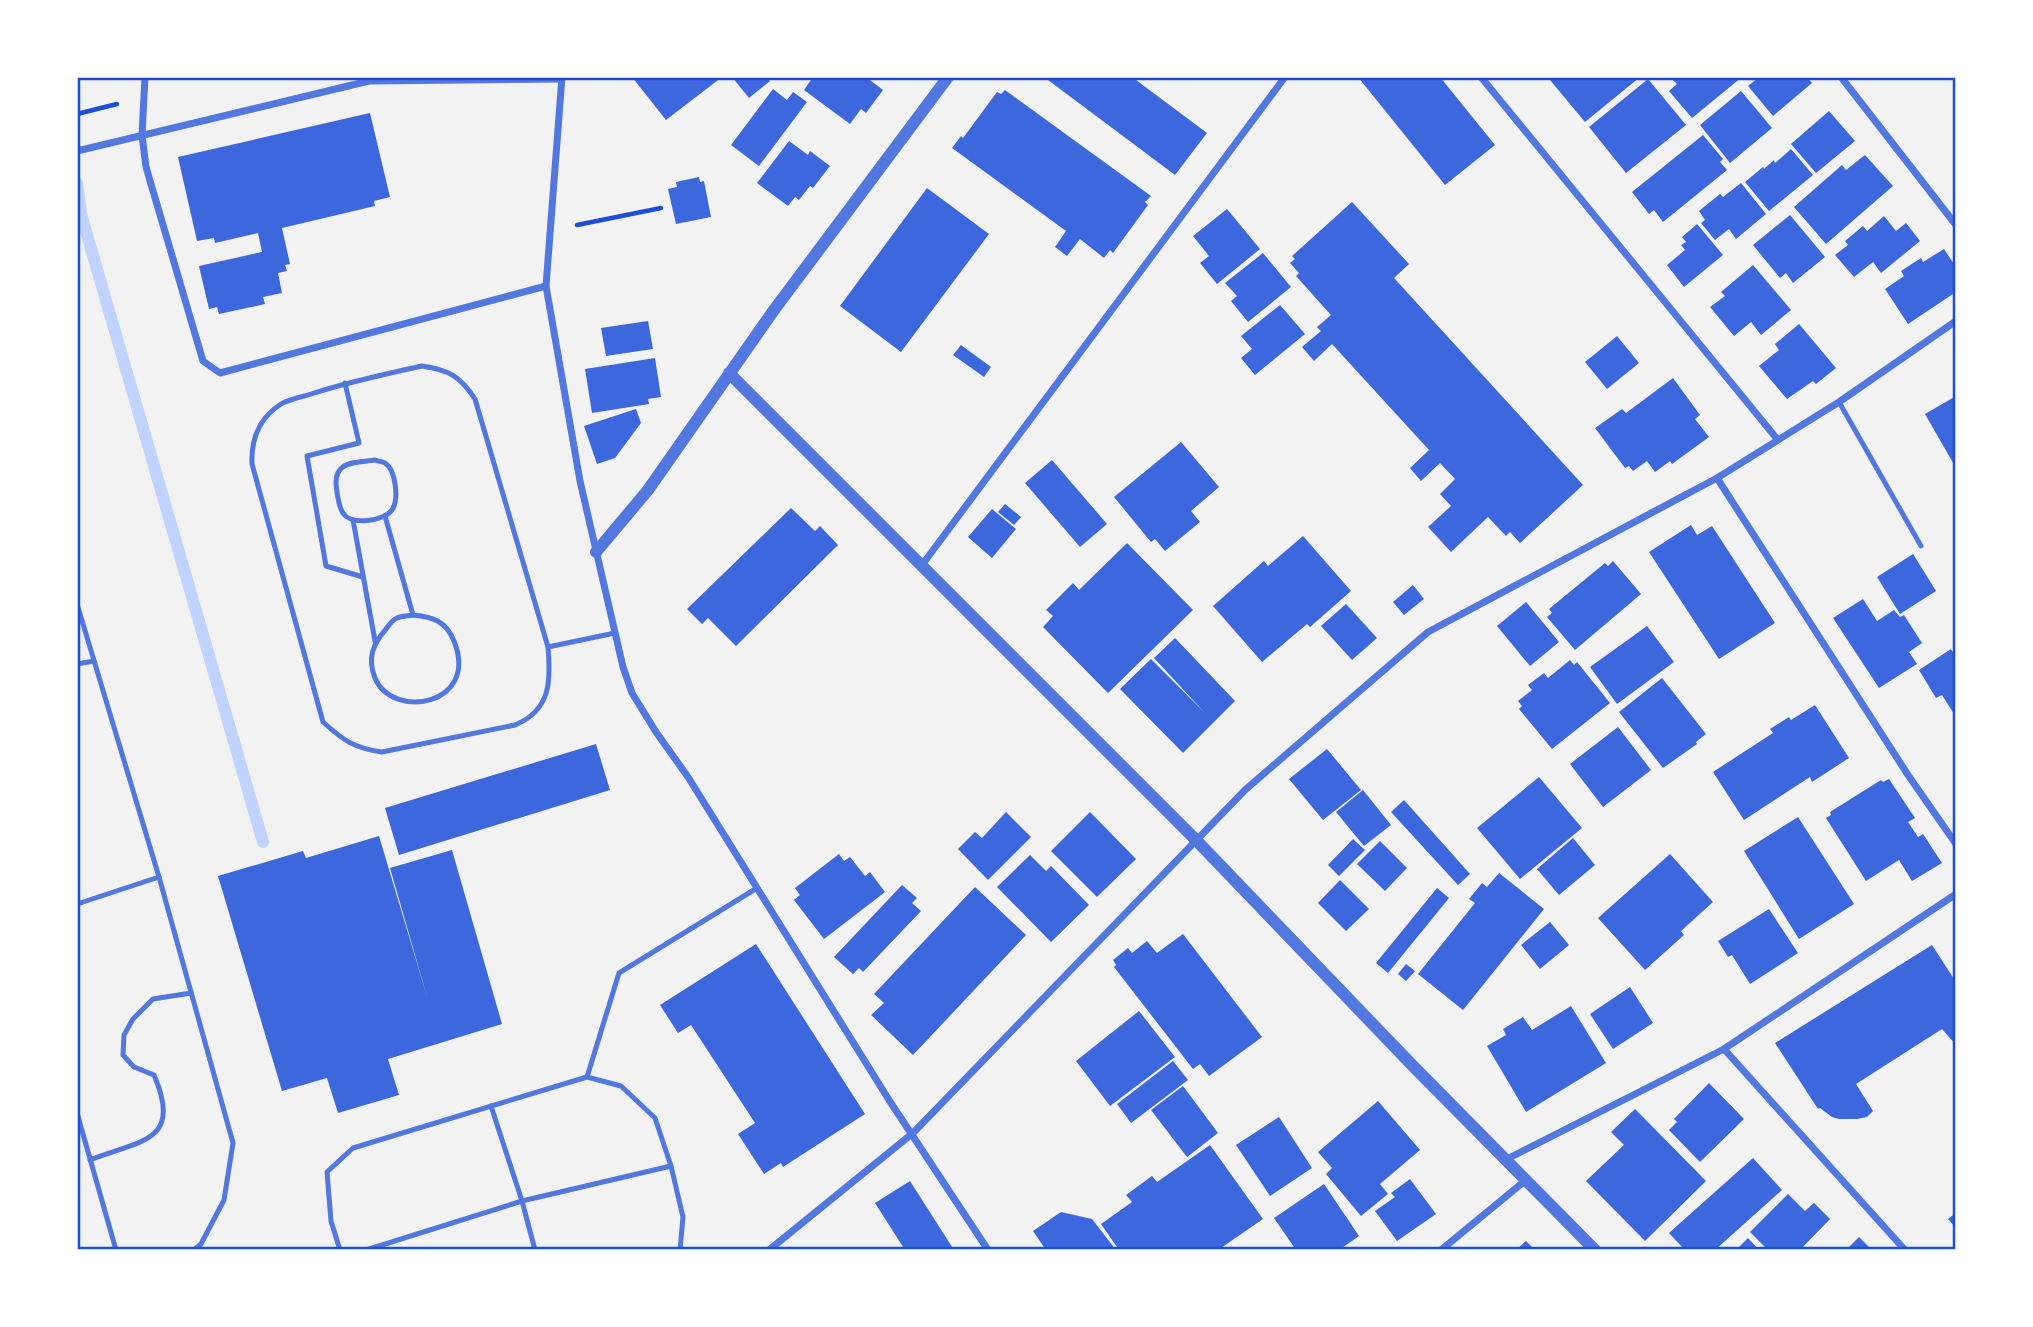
<svg xmlns="http://www.w3.org/2000/svg" width="2033" height="1327" font-family="'Roboto Condensed',sans-serif">
<style>
.lines{fill:none;stroke-linecap:round;stroke-linejoin:round}
.stream{stroke:#bfd3fe;stroke-width:12}
.building{fill:#3d67dc}
.path{stroke:#1d4ed8;stroke-width:4.5}
.service{stroke:#5277de;stroke-width:5}
.minor{stroke:#5277de;stroke-width:7}
.tertiary{stroke:#5277de;stroke-width:12}
.neatline{fill:none;stroke:#1d4ed8;stroke-width:2.5}
</style>
<rect width="100%" height="100%" fill="#f2f2f2"/>
<g class="lines">
<path class="stream" d="M77 183 81 214 263 842"/>
</g>
<g class="building">
<path d="M632 77H722L666 120Z"/>
<path d="M732 77H767L770 81 749 98Z"/>
<path d="M813 77H866L883 90 866 113 861 109 850 124 804 90Z"/>
<path d="M1044 77H1132L1207 133 1175 175Z"/>
<path d="M1358 77H1440L1495 145 1445 185Z"/>
<path d="M1554 77H1640L1585 122 1550 80Z"/>
<path d="M1670 77H1742L1692 118 1669 91 1677 84Z"/>
<path d="M1759 77H1807L1812 83 1773 116 1748 86Z"/>
<path d="M1648 79 1686 125 1626 173 1589 127Z"/>
<path d="M773 89 787 100 793 92 807 102 759 166 731 145Z"/>
<path d="M1005 90 1151 196 1145 202 1148 205 1113 253 1110 250 1104 258 1080 239 1067 256 1055 247 1066 231 952 148 961 136 963 138 997 92 1001 94Z"/>
<path d="M1741 91 1772 128 1730 163 1700 125Z"/>
<path d="M1829 111 1855 141 1816 173 1791 144Z"/>
<path d="M370 113 390 197 374 201 375 206 282 228 290 264 285 265 287 271 278 273 282 293 263 297 265 304 219 314 217 307 209 309 199 266 262 252 258 233 215 243 214 238 197 241 178 157Z"/>
<path d="M1703 135 1723 159 1720 162 1727 170 1663 222 1654 210 1649 214 1632 192Z"/>
<path d="M789 141 808 155 810 151 830 166 813 188 810 186 799 200 795 197 788 206 757 183Z"/>
<path d="M1791 149 1813 175 1769 211 1745 182 1763 167 1764 169 1774 160 1775 163Z"/>
<path d="M1865 155 1893 186 1826 244 1794 207 1842 165 1846 170Z"/>
<path d="M699 177 700 182 704 181 711 217 676 224 668 189 677 187 676 182Z"/>
<path d="M1741 183 1766 214 1736 239 1729 229 1715 240 1701 223 1705 220 1699 211 1720 194 1723 197Z"/>
<path d="M927 188 989 234 901 352 840 306Z"/>
<path d="M1352 202 1409 264 1394 278 1583 485 1520 543 1510 532 1506 536 1488 517 1451 552 1428 527 1451 506 1440 494 1455 479 1440 463 1421 481 1410 468 1429 450 1332 344 1314 361 1302 347 1321 331 1317 327 1331 315 1296 276 1299 273 1290 263 1295 259 1292 256Z"/>
<path d="M1227 209 1260 249 1217 284 1200 263 1209 256 1193 236Z"/>
<path d="M1790 215 1825 257 1793 283 1786 273 1780 278 1753 245Z"/>
<path d="M1884 216 1896 231 1906 223 1920 241 1881 273 1873 262 1854 277 1835 255 1848 245 1845 241 1863 226 1867 231Z"/>
<path d="M1697 224 1723 255 1684 287 1667 265 1685 250 1681 245 1686 242 1682 237Z"/>
<path d="M1944 249 1956 267V292L1908 324 1885 289 1904 276 1901 271 1921 258 1923 262Z"/>
<path d="M1263 253 1291 287 1248 322 1231 301 1237 296 1225 283Z"/>
<path d="M1753 265 1791 310 1761 335 1751 322 1734 336 1710 307 1725 296 1721 292Z"/>
<path d="M1280 305 1305 334 1255 375 1241 358 1252 349 1241 336Z"/>
<path d="M648 321 653 349 606 356 601 328Z"/>
<path d="M1799 324 1836 368 1816 384 1813 381 1787 399 1759 366 1779 350 1775 344Z"/>
<path d="M1617 336 1639 363 1607 389 1585 362Z"/>
<path d="M961 345 991 367 984 377 953 355Z"/>
<path d="M655 358 661 397 648 399 649 404 592 413 585 369Z"/>
<path d="M1673 378 1700 415 1695 419 1709 437 1672 464 1670 461 1655 472 1647 461 1633 471 1629 466 1625 468 1595 428 1622 409 1626 413Z"/>
<path d="M1956 396V468L1925 414Z"/>
<path d="M636 409 641 423 615 458 597 464 584 426Z"/>
<path d="M1181 442 1219 487 1191 511 1200 522 1165 551 1155 539 1151 542 1114 497Z"/>
<path d="M1052 460 1107 524 1080 547 1025 483Z"/>
<path d="M1005 504 1021 517 1014 525 998 512Z"/>
<path d="M791 508 815 531 820 526 838 545 736 646 708 618 702 624 687 609Z"/>
<path d="M992 509 1016 529 992 558 968 537Z"/>
<path d="M1691 525 1697 535 1712 526 1775 623 1719 659 1649 552Z"/>
<path d="M1303 536 1351 591 1310 627 1307 624 1262 662 1213 606 1264 561 1268 566Z"/>
<path d="M1127 543 1193 610 1108 693 1043 627 1053 616 1046 610 1073 583 1079 590Z"/>
<path d="M1913 554 1936 591 1900 614 1877 577Z"/>
<path d="M1613 561 1641 594 1575 650 1547 617 1552 613 1549 609 1605 563 1608 566Z"/>
<path d="M1413 585 1424 599 1404 615 1393 602Z"/>
<path d="M1863 599 1877 621 1894 610 1900 617 1904 615 1922 643 1909 652 1917 664 1879 688 1833 618Z"/>
<path d="M1526 602 1559 642 1530 666 1497 626Z"/>
<path d="M1346 604 1377 638 1352 660 1321 626Z"/>
<path d="M1647 626 1674 662 1617 704 1590 667Z"/>
<path d="M1175 638 1235 701 1183 753 1120 689 1151 659 1205 713 1154 658Z"/>
<path d="M1951 649 1954 654 1956 652V717L1942 695 1936 698 1919 670Z"/>
<path d="M1570 660 1574 665 1577 662 1610 703 1552 749 1519 709 1522 706 1518 701 1532 690 1528 685 1544 673 1548 678Z"/>
<path d="M1662 678 1706 734 1696 742 1697 744 1663 768 1619 712Z"/>
<path d="M1815 705 1849 758 1812 782 1810 777 1744 820 1713 772 1773 733 1770 729 1789 717 1791 720Z"/>
<path d="M1618 727 1651 770 1603 807 1570 764Z"/>
<path d="M596 744 610 790 399 855 385 808Z"/>
<path d="M1327 749 1361 790 1323 820 1289 779Z"/>
<path d="M1539 777 1582 828 1520 879 1477 828Z"/>
<path d="M1889 779 1915 818 1908 822 1918 837 1923 834 1942 863 1912 881 1899 860 1866 881 1826 818 1831 815 1830 812 1881 780 1883 782Z"/>
<path d="M1363 790 1391 825 1364 846 1336 812Z"/>
<path d="M1404 800 1470 874 1458 885 1391 812Z"/>
<path d="M1006 812 1031 837 988 880 958 849 975 832 982 838Z"/>
<path d="M1090 812 1136 859 1097 897 1051 851Z"/>
<path d="M1798 817 1854 904 1799 939 1744 851Z"/>
<path d="M379 836 428 1000 390 868 452 850 502 1024 388 1059 399 1095 338 1113 327 1078 282 1091 218 876 303 851 306 858Z"/>
<path d="M1573 838 1595 865 1559 895 1537 869Z"/>
<path d="M1353 839 1365 850 1339 876 1328 865Z"/>
<path d="M1380 841 1407 868 1385 891 1357 864Z"/>
<path d="M839 854 844 861 850 857 865 876 870 872 885 892 824 939 794 900 800 895 795 888Z"/>
<path d="M1670 854 1713 902 1681 931 1684 935 1645 970 1598 918Z"/>
<path d="M1030 855 1046 871 1051 866 1089 905 1051 942 997 887Z"/>
<path d="M1499 873 1544 909 1463 1010 1418 974 1475 903 1469 899 1482 883 1487 887Z"/>
<path d="M1340 880 1369 909 1346 931 1318 903Z"/>
<path d="M902 885 917 898 912 903 921 911 863 972 859 968 853 974 834 957Z"/>
<path d="M975 887 1026 935 913 1055 871 1015 884 1003 874 994Z"/>
<path d="M1437 888 1449 898 1388 973 1376 963Z"/>
<path d="M1769 909 1798 953 1750 984 1732 955 1728 957 1718 941Z"/>
<path d="M1550 922 1569 945 1540 969 1521 945Z"/>
<path d="M1183 934 1262 1037 1209 1076 1200 1064 1193 1069 1114 967 1116 965 1113 960 1128 948 1132 953 1147 941 1157 953Z"/>
<path d="M756 944 865 1114 783 1167 781 1163 764 1174 738 1134 755 1123 691 1025 678 1033 660 1005Z"/>
<path d="M1932 945 1956 982V1020L1953 1023 1956 1027V1045L1942 1029 1856 1084 1873 1111 1867 1117 1857 1119H1839L1832 1117 1820 1108 1818 1109 1775 1043Z"/>
<path d="M1406 964 1415 971 1406 981 1398 974Z"/>
<path d="M1630 987 1653 1023 1613 1049 1590 1014Z"/>
<path d="M1571 1006 1606 1063 1526 1112 1487 1046 1506 1035 1503 1029 1523 1017 1532 1030Z"/>
<path d="M1139 1011 1175 1057 1110 1106 1076 1061Z"/>
<path d="M1173 1061 1188 1080 1131 1123 1117 1104Z"/>
<path d="M1709 1083 1744 1119 1700 1162 1669 1130 1677 1122 1674 1119Z"/>
<path d="M1183 1086 1218 1133 1187 1157 1151 1110Z"/>
<path d="M1378 1101 1420 1150 1380 1184 1388 1194 1361 1216 1326 1174 1332 1168 1318 1152Z"/>
<path d="M1635 1109 1706 1181 1645 1241 1586 1181 1624 1145 1611 1132Z"/>
<path d="M1279 1117 1312 1168 1270 1196 1236 1145Z"/>
<path d="M1210 1145 1263 1219 1218 1250H1119L1101 1224 1132 1202 1126 1195 1152 1176 1157 1182Z"/>
<path d="M1753 1158 1782 1190 1715 1250H1685L1669 1233Z"/>
<path d="M1410 1179 1436 1214 1397 1241 1375 1211 1395 1197 1391 1193Z"/>
<path d="M910 1181 954 1250H905L875 1203Z"/>
<path d="M1324 1184 1359 1236 1339 1250H1296L1274 1218Z"/>
<path d="M1788 1194 1805 1211 1814 1203 1830 1219 1800 1250H1768L1750 1232Z"/>
<path d="M1061 1212 1092 1219 1116 1250H1046L1033 1231Z"/>
<path d="M1956 1213V1228L1948 1219Z"/>
<path d="M1859 1237 1872 1250H1846Z"/>
<path d="M1748 1238 1759 1250H1736Z"/>
<path d="M1526 1241 1535 1250H1516Z"/>
</g>
<g class="lines">
<g class="path">
<path d="M77 114 117 104"/>
<path d="M577 225 661 208"/>
</g>
<g class="service">
<path d="M422 366C449 370 460 376 475 399L548 647C551 681 551 710 515 725L382 752C354 748 344 741 323 722L252 464C251 440 259 418 281 404 289 399 302 397 311 394 348 382 385 374 422 366Z"/>
<path d="M345 383 359 443 307 456 326 566 363 577"/>
<path d="M1839 402 1921 546"/>
<path d="M375 460C377 461 384 462 385 463 396 470 399 500 392 510 384 521 351 526 343 513 339 507 338 499 337 492 331 461 352 463 375 460Z"/>
<path d="M385 516 413 615"/>
<path d="M353 520 375 641"/>
<path d="M77 604 159 877 233 1143 224 1200 201 1244 194 1250"/>
<path d="M413 615C433 617 446 621 454 641 480 706 392 720 375 678 367 658 373 644 386 629 389 625 392 620 397 618 401 616 408 616 413 615Z"/>
<path d="M548 647 615 633"/>
<path d="M77 664 94 661"/>
<path d="M77 904 159 877"/>
<path d="M587 1077 619 973 757 888"/>
<path d="M491 1106 522 1201 535 1250"/>
<path d="M77 1113 116 1250"/>
<path d="M90 1160C141 1140 183 1142 154 1075L134 1067 123 1055 124 1035 133 1019 153 999 191 993"/>
<path d="M340 1250 331 1221 327 1172 353 1148 587 1077 621 1086 655 1118 671 1166 683 1217 680 1250"/>
<path d="M366 1250 522 1201 671 1166"/>
</g>
<g class="minor">
<path d="M145 77 142 135 146 167 203 361 220 373 546 286"/>
<path d="M562 77 546 286 580 481 623 667 632 693 656 732 688 777 889 1100 988 1250"/>
<path d="M1481 77 1778 440"/>
<path d="M1841 77 1956 225"/>
<path d="M77 151 369 81 561 79"/>
<path d="M1717 478 1908 775 1956 844"/>
<path d="M922 565 1285 77"/>
<path d="M1724 1049 1905 1250"/>
<path d="M1507 1159 1724 1049 1956 894"/>
<path d="M769 1250 913 1133 1245 790 1428 632 1717 478 1839 402 1956 321"/>
<path d="M1441 1250 1526 1180"/>
</g>
<g class="tertiary">
<path d="M729 373 1196 840 1413 1066 1595 1250"/>
<path d="M596 552 648 490 774 310 948 77"/>
</g>
</g>
<rect width="2033" height="1327" fill="none" stroke="#ffffff" stroke-width="158"/>
<rect x="79" y="79" width="1875" height="1169" class="neatline"/>
</svg>
